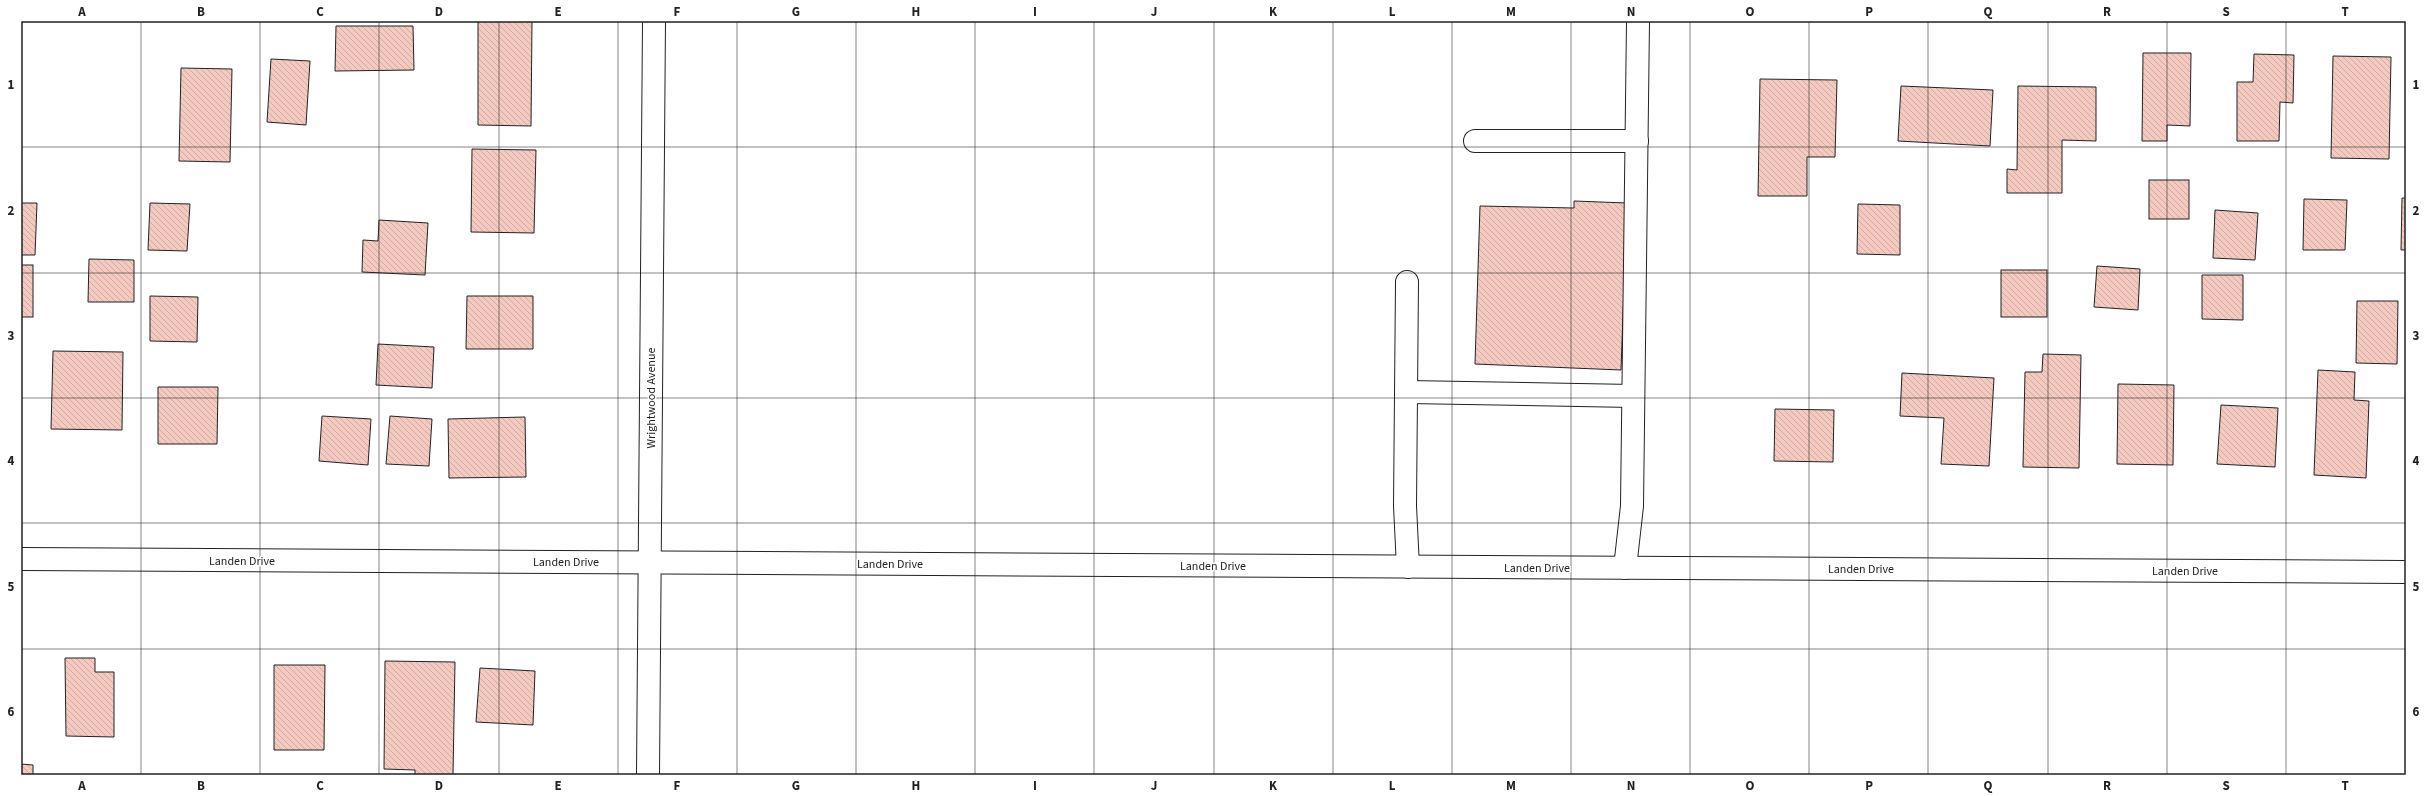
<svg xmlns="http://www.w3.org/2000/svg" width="2427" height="796" font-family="'Source Sans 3',sans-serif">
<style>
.building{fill:url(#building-back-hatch);stroke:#222}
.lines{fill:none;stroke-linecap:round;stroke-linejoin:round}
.minor-casing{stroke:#222;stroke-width:24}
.minor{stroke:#fff;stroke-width:22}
.grid{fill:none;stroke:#222;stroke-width:1;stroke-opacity:0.55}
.labels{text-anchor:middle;stroke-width:3;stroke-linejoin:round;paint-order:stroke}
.street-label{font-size:12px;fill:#222;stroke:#fff}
.neatline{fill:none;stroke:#222;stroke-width:1.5}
.grid-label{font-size:13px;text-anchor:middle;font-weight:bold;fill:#222}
</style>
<defs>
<pattern id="building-back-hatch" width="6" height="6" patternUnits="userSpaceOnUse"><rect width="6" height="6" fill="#f3c9c0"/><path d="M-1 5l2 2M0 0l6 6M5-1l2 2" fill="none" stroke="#d0aca5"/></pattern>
</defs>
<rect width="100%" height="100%" fill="#fff"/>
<g class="building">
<path d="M478 21H532L531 126 478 125Z"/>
<path d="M336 26H413L414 70 335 71Z"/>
<path d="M2143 53H2191L2190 126 2167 125V141H2142Z"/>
<path d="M2254 54 2294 55 2293 103 2280 102 2279 141H2237V82H2253Z"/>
<path d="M2333 56 2391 57 2389 159 2331 158Z"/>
<path d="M271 59 310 61 306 125 267 122Z"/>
<path d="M181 68 232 69 230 162 179 161Z"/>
<path d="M1760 79 1837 80 1835 157H1807V196H1758Z"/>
<path d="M1901 86 1993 90 1990 146 1898 141Z"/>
<path d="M2018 86 2096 87V141L2062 140V193H2007V169L2017 170Z"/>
<path d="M472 149 536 150 534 233 471 232Z"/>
<rect x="2149" y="180" width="40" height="39"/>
<path d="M2402 198H2406V250H2401Z"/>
<path d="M2304 199 2347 200 2345 250H2303Z"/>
<path d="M1574 201 1627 203 1621 370 1475 364 1480 206 1574 208Z"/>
<path d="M21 203H37L35 255H21Z"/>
<path d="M150 203 190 204 187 251 148 250Z"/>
<path d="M1858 204 1900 205V255L1857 254Z"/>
<path d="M2215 210 2258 213 2255 260 2213 258Z"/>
<path d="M379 220 428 223 425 275 362 272 363 240 378 241Z"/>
<path d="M89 259 134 260V302H88Z"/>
<rect x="21" y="265" width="12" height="52"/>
<path d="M2097 266 2140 269 2138 310 2094 307Z"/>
<rect x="2001" y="270" width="46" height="47"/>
<path d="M2202 275H2243V320L2202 319Z"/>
<path d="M150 296 198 297 197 342 150 341Z"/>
<path d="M467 296H533V349H466Z"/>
<path d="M2357 301H2398L2397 364 2356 363Z"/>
<path d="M378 344 434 347 432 388 376 385Z"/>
<path d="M53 351 123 352 122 430 51 429Z"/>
<path d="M2043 354 2081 355 2079 468 2023 467 2025 372H2042Z"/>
<path d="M2318 370 2355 372 2354 400 2369 401 2366 478 2314 475Z"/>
<path d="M1902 373 1994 378 1989 466 1941 464 1944 418 1900 416Z"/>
<path d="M2118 384 2174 385 2173 465 2117 464Z"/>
<path d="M158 387H218L217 444H158Z"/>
<path d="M2221 405 2278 408 2275 467 2217 464Z"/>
<path d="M1775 409 1834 410 1833 462 1774 461Z"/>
<path d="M322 416 371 419 368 465 319 461Z"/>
<path d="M390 416 432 419 429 466 386 464Z"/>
<path d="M525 417 526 477 449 478 448 419Z"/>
<path d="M65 658H95V672H114V737L66 736Z"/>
<path d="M385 661 455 662 453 775H415V770L384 769Z"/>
<path d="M274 665H325L324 750H274Z"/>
<path d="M480 668 535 671 533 725 476 722Z"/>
<path d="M21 764 33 765V775H21Z"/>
</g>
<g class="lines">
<defs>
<g id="minor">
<path d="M1475 141H1637"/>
<path d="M1407 282 1405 506 1408 567"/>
<path d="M1407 392 1633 396"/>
<path d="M21 559 2406 572"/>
<path d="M1625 568 1632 506 1638 21"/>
<path d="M648 775 654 21"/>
</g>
</defs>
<use href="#minor" class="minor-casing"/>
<use href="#minor" class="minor"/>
</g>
<path class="grid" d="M141 21V775M260 21V775M379 21V775M499 21V775M618 21V775M737 21V775M856 21V775M975 21V775M1094 21V775M1214 21V775M1333 21V775M1452 21V775M1571 21V775M1690 21V775M1809 21V775M1928 21V775M2048 21V775M2167 21V775M2286 21V775M21 147H2406M21 273H2406M21 398H2406M21 523H2406M21 649H2406"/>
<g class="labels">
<g class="street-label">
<text transform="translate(651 398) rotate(-90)" y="4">Wrightwood Avenue</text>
<text x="242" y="565">Landen Drive</text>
<text x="566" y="566">Landen Drive</text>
<text x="890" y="568">Landen Drive</text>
<text x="1213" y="570">Landen Drive</text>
<text x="1537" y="572">Landen Drive</text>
<text x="1861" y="573">Landen Drive</text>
<text x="2185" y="575">Landen Drive</text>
</g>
</g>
<rect width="2427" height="796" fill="none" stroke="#ffffff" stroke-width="44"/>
<rect x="22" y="22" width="2383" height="752" class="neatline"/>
<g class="grid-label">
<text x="82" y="16">A</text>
<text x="201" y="16">B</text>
<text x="320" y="16">C</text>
<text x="439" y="16">D</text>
<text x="558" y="16">E</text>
<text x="677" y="16">F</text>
<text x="796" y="16">G</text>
<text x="916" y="16">H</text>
<text x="1035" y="16">I</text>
<text x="1154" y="16">J</text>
<text x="1273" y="16">K</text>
<text x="1392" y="16">L</text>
<text x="1511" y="16">M</text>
<text x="1631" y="16">N</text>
<text x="1750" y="16">O</text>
<text x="1869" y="16">P</text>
<text x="1988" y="16">Q</text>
<text x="2107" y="16">R</text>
<text x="2226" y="16">S</text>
<text x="2345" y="16">T</text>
<text x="11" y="89">1</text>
<text x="2416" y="89">1</text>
<text x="11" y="215">2</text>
<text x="2416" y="215">2</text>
<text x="11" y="340">3</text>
<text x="2416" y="340">3</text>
<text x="11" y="465">4</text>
<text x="2416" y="465">4</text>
<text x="11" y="591">5</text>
<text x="2416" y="591">5</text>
<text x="11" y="716">6</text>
<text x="2416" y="716">6</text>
<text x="82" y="790">A</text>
<text x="201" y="790">B</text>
<text x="320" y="790">C</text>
<text x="439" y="790">D</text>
<text x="558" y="790">E</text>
<text x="677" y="790">F</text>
<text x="796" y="790">G</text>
<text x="916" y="790">H</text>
<text x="1035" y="790">I</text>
<text x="1154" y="790">J</text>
<text x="1273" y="790">K</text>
<text x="1392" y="790">L</text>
<text x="1511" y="790">M</text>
<text x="1631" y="790">N</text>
<text x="1750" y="790">O</text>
<text x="1869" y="790">P</text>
<text x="1988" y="790">Q</text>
<text x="2107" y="790">R</text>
<text x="2226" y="790">S</text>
<text x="2345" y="790">T</text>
</g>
</svg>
